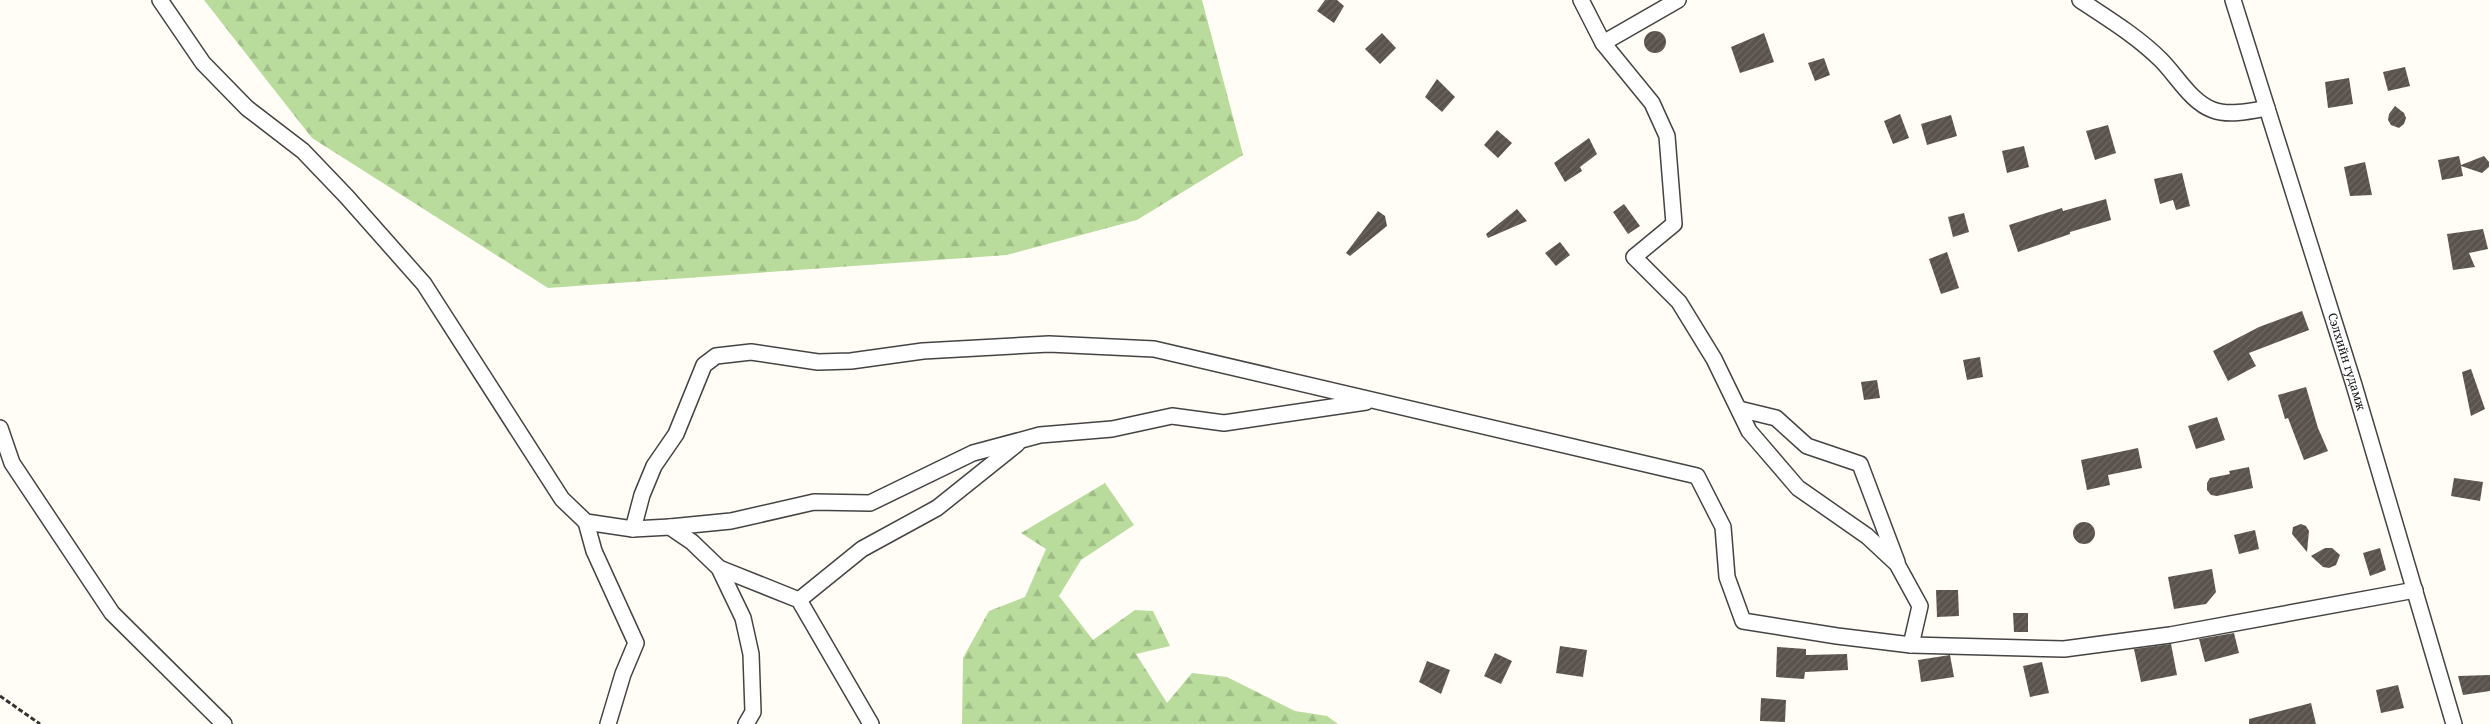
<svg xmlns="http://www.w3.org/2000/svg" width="2490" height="724" font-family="'Noto Serif',serif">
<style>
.forest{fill:url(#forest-firs)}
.building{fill:url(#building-hatch)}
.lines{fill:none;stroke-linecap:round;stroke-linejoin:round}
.street-casing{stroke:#444;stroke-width:18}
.path{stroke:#333;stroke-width:3;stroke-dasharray:5 2.5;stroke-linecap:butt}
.street{stroke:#fff;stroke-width:15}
.labels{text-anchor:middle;stroke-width:5;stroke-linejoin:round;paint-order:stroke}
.street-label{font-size:12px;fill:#111;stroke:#fff}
</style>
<defs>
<pattern id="forest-firs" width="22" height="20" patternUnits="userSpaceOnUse" patternTransform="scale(1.25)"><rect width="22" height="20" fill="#b9dc9c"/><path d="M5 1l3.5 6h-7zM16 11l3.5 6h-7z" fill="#9ebc85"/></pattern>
<pattern id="building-hatch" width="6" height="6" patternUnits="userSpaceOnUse" patternTransform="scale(1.25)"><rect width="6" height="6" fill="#5a524d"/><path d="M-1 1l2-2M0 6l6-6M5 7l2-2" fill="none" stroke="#6d6662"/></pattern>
</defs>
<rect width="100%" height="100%" fill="#fffdf5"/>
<g class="forest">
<path d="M204 0H1202L1243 155 1137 220 1007 255 548 288 312 138Z"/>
<path d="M1105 483 1134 525 1081 560 1059 596 1093 640 1135 610 1153 611 1170 646 1136 654 1167 703 1192 673 1227 677 1295 711 1327 716 1338 724H962L963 658 989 611 1025 597 1046 549 1021 533Z"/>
</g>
<g class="building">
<path d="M1325 0H1337L1344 6 1334 23 1317 11Z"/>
<circle cx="1655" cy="42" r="11"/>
<path d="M1382 33 1396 48 1380 64 1365 49Z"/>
<path d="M1764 33 1774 62 1740 73 1731 47Z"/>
<path d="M1824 58 1830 75 1815 81 1808 63Z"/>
<path d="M2405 67 2410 86 2388 91 2383 72Z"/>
<path d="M2349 78 2353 104 2328 108 2325 82Z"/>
<path d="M1437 79 1455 97 1442 112 1425 97Z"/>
<path d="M2395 106 2404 113 2406 118 2404 124 2399 128 2391 125 2388 120 2389 114Z"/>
<path d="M1900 114 1909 138 1893 144 1884 121Z"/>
<path d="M1951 115 1957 136 1927 145 1921 124Z"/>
<path d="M2108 125 2116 153 2095 160 2086 131Z"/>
<path d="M1497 130 1512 143 1498 158 1484 145Z"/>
<path d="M1589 138 1597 154 1580 167 1582 171 1565 182 1554 163Z"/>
<path d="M2024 146 2029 167 2007 173 2002 151Z"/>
<path d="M2459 156 2461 165 2484 156 2489 162V167L2482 173 2461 166 2463 176 2442 180 2438 160Z"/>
<path d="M2365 162 2372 195 2350 196 2344 167Z"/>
<path d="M2182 173 2190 206 2176 210 2173 200 2160 204 2154 179Z"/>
<path d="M2106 199 2111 220 2070 232V234L2018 252 2009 225 2062 208 2063 211Z"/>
<path d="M1624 204 1640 226 1628 234 1613 212Z"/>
<path d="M1517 209 1527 221 1488 238 1486 234Z"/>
<path d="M1378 211 1385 216 1387 226 1350 256 1346 253Z"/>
<path d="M1964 213 1969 232 1953 237 1948 217Z"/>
<path d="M2483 229 2488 249 2469 253 2475 267 2453 270 2447 234Z"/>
<path d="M1560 242 1570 255 1556 266 1545 253Z"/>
<path d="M1947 252 1959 288 1941 294 1929 259Z"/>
<path d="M2302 311 2309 330 2249 353 2256 366 2228 381 2213 351 2259 327Z"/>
<path d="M1980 357 1983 377 1967 380 1963 360Z"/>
<path d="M2471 369 2485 409 2471 416 2462 372Z"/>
<path d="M1877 380 1880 398 1864 400 1861 382Z"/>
<path d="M2306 387 2318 428 2328 451 2304 460 2288 418 2285 419 2278 395Z"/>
<path d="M2217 417 2225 440 2196 449 2188 426Z"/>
<path d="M2138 448 2142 468 2108 475 2110 485 2087 490 2081 460Z"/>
<path d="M2249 467 2253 488 2217 496 2211 495 2207 490V483L2210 478 2230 474 2229 471Z"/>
<path d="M2454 478 2483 482 2480 501 2451 496Z"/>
<circle cx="2084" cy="533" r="11"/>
<path d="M2301 524 2306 526 2309 531 2307 552 2292 534 2293 527Z"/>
<path d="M2255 530 2259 549 2239 554 2234 535Z"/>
<path d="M2325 548H2332L2340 555 2336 565 2329 568 2323 567 2311 556Z"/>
<path d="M2380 548 2386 570 2370 576 2363 553Z"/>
<path d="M2212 569 2216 592 2206 604 2174 609 2168 577Z"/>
<path d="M1936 590H1958L1959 616 1937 617Z"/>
<path d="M2013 613H2028V632H2014Z"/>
<path d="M2234 633 2239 653 2205 662 2199 639Z"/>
<path d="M2171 644 2177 675 2141 682 2134 649Z"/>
<path d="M1560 646 1587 650 1583 677 1556 673Z"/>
<path d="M1777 647 1806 649V655L1847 654 1848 670 1805 672 1804 679 1776 677Z"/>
<path d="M1495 653 1512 661 1501 684 1484 676Z"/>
<path d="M1950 655 1954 677 1921 682 1918 660Z"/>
<path d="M1427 661 1450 670 1441 694 1419 682Z"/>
<path d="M2042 662 2049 693 2030 697 2023 666Z"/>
<path d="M2490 675V691L2463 695 2458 676Z"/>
<path d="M2398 685 2404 708 2381 713 2376 690Z"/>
<path d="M1761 698 1786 700 1785 722 1760 721Z"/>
<path d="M2311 703 2316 724H2249V719Z"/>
</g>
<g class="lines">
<defs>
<g id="street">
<path d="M160 0 203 63 247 108 303 151 347 197 424 284 562 499 586 522 633 529 670 527 692 542 719 568 743 618 751 654 753 712 746 724"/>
<path d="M1581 0 1603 43 1678 0"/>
<path d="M2080 0C2107 18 2137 36 2161 60 2177 76 2191 102 2213 110 2229 116 2251 111 2267 108"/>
<path id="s1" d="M2233 0 2354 385 2454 724"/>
<path d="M1603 43 1652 103 1667 136 1674 224 1634 257 1679 302 1714 359 1749 431 1798 488 1867 536 1897 564 1920 606 1911 645"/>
<path d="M1739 409 1776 418 1807 446 1860 464 1897 562"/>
<path d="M0 428 12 463 112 613 224 724"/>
<path d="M586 522 594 551 636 643 623 674 608 724"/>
<path d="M670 527 731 521 814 502 870 503 973 453 1040 435 1112 429 1172 416 1224 423 1366 402"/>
<path d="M633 529 642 495 654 466 676 434 704 365 716 356 751 352 818 362 851 361 923 351 1049 344 1154 349 1697 476 1723 527 1727 577 1743 621 1837 636 1911 645 2064 649 2170 635 2415 590"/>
<path d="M719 568 799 600 871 724"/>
<path d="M799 600 862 549 937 508 1017 444"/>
</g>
</defs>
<use href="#street" class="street-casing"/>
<path class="path" d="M0 696 40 724"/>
<use href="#street" class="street"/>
</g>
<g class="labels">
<g class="street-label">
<text dy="4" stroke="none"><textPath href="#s1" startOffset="379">Сэлхийн гудамж</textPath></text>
</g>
</g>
</svg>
